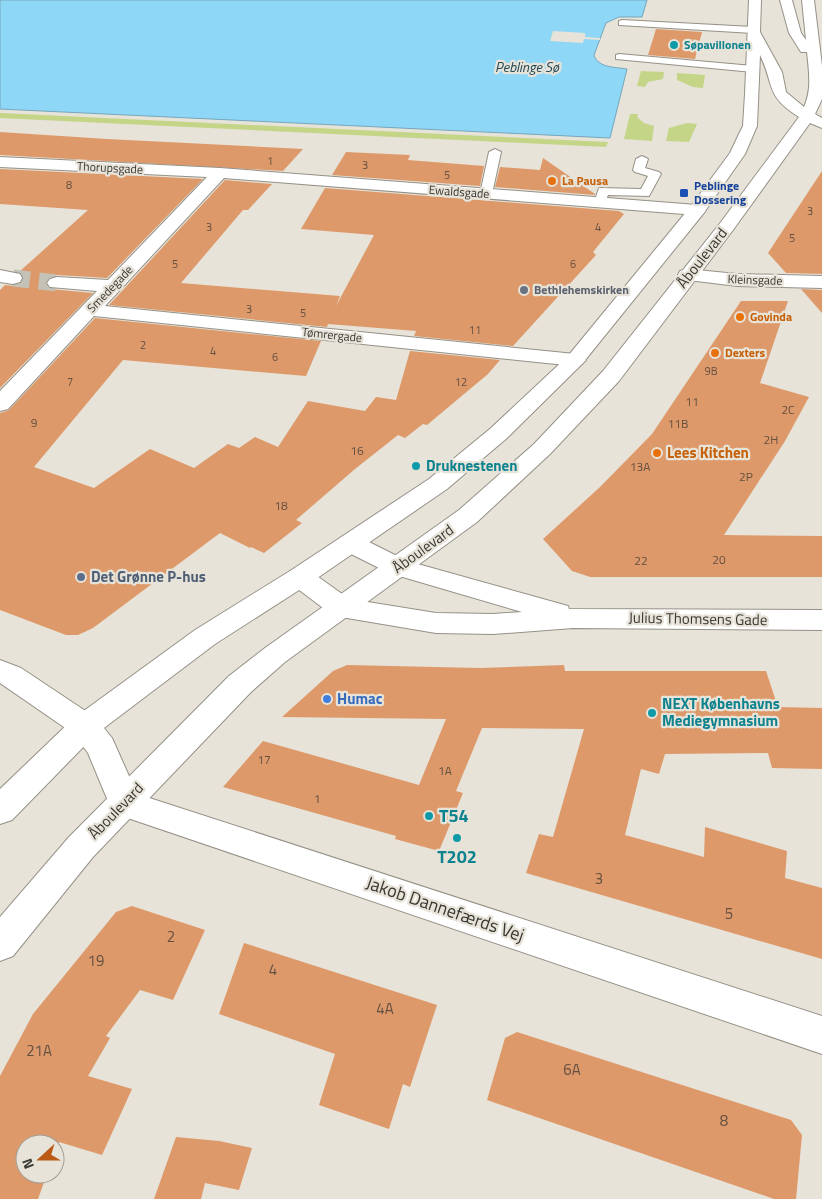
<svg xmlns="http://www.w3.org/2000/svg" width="822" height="1199" font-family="'Titillium Web',sans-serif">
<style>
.green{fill:#c4d587}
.water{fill:#8fd7f6;stroke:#75a7bc}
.pier{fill:#e7e3d8}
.building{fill:#de996a}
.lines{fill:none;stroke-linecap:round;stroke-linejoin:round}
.street-tunnel{stroke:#c4c1b7;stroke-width:17;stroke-dasharray:17 9;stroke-linecap:butt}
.lane-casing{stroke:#959187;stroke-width:2}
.street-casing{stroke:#959187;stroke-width:2}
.secondary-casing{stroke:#959187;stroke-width:2}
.lane{fill:#fff;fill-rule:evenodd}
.street{fill:#fff;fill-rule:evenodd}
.secondary{fill:#fff;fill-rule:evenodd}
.culture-dot{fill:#0f9aa8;stroke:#e7e3d8;stroke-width:2}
.food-dot{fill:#e8710a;stroke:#e7e3d8;stroke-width:2}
.transit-dot{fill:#1a4fb4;stroke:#e7e3d8;stroke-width:2}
.worship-dot{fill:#6b7280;stroke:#e7e3d8;stroke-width:2}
.service-dot{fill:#5c6f8a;stroke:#e7e3d8;stroke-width:2}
.shop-dot{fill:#3f7fe0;stroke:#e7e3d8;stroke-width:2}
.labels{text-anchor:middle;stroke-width:4.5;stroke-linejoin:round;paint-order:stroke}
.far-number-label{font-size:11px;fill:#625041}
.far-culture-label{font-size:12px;font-weight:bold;fill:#0d838f;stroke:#e7e3d8;text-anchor:start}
.far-street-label{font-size:12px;fill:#393733;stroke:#e7e3d8}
.far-food-label{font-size:12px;font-weight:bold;fill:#c56008;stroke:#e7e3d8;text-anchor:start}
.far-transit-label{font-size:12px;font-weight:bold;fill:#164399;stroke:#e7e3d8;text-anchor:start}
.far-worship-label{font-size:12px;font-weight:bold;fill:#5b616d;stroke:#e7e3d8;text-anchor:start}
.number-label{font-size:12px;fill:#625041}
.far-water-label{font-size:14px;font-style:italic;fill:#1e4757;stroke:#e7e3d8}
.street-label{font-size:15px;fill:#393733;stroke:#e7e3d8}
.food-label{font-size:15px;font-weight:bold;fill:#c56008;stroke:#e7e3d8;text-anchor:start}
.culture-label{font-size:15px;font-weight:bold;fill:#0d838f;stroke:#e7e3d8;text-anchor:start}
.service-label{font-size:15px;font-weight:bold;fill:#4e5e75;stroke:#e7e3d8;text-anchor:start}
.shop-label{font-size:15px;font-weight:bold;fill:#366cbe;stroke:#e7e3d8;text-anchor:start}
.near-number-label{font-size:15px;fill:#625041}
.near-culture-label{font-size:18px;font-weight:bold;fill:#0d838f;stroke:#e7e3d8;text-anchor:start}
.near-street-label{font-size:18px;fill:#393733;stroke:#e7e3d8}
</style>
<rect width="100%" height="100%" fill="#e7e3d8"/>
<g class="green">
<path d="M641 71 664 72 663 79 648 82 645 87 637 86Z"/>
<path d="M677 73 705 75 703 88 693 87 677 80Z"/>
<path d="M0 113 608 142 606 147 0 118Z"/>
<path d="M630 114H638L637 117 644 123 654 126 652 141 624 139Z"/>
<path d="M687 123 697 124 689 142 666 141 669 128Z"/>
</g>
<path class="water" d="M0 0H647L642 17H619L606 23 594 55C598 68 615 67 627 69L610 138 0 109Z"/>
<path class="pier" d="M553 31 585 33V37L600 38V40L584 39 583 43 550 41Z"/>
<g class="building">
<path d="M656 29 702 32 695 59 648 55Z"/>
<path d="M0 132 107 139 303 149 283 171 0 155Z"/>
<path d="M346 152 410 155 408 160 484 166 480 186 332 175Z"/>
<path d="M543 158 595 194V195L495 187 500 167 540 170Z"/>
<path d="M0 169 203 179 107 278 57 275 48 278 45 283 50 289 93 293 0 388V290L5 285 14 286 22 283 24 277 19 272 88 210 0 204Z"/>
<path d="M822 171V274L786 273 768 253Z"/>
<path d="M225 180 272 184 248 210H243L181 283 340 296 336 306 374 235 301 229 325 188 619 211 624 214 593 252 596 255 513 346 414 336 416 331 328 324 327 327 109 305Z"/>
<path d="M801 289 822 290V313Z"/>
<path d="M741 301H788L760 383 809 397 785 441 724 535 822 536V577H590L572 571 543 539 600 487 652 434Z"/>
<path d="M95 318 321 341 306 376 123 360 34 467 94 488 150 449 194 468 228 444 239 448 255 437 278 447 308 401 365 411 376 397 396 400 410 351 500 360 488 374 427 425 423 424 405 438 398 435 355 469 296 520 302 523 264 553 251 547 250 548 220 533 93 628 78 635H66L0 610V413L9 410Z"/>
<path d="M347 665 480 668 564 665 565 671H766L778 707 822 708V769L772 768 768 753 665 754 659 774 641 769 625 835 704 857 705 827 787 851 785 878 822 888V959L526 873 539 834 553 837 584 729 482 728 456 791 463 793 439 851 395 839 396 836 223 787 263 741 419 785 446 719 282 717 333 671Z"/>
<path d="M132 906 205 930 173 1000 140 990 106 1036 110 1038 88 1076 132 1089 102 1155 59 1142 55 1153V1144H25V1174H47L38 1199H0V1076L33 1014 116 912Z"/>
<path d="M244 943 437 1005 410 1087 403 1084 389 1129 319 1105 335 1054 219 1014Z"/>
<path d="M517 1032 791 1120 802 1135 796 1199H774L487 1100 505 1038Z"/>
<path d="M176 1137 219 1141 252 1148 239 1190 205 1183 201 1199H154Z"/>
</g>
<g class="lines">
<path class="street-tunnel" d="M13 278 57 283"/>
<defs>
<g id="lane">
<path d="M622 20 753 27 757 30 753 33 619 25V21Z"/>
<path d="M619 54 753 66 758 69 753 72 616 59V55Z"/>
<path d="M495 149 501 152 492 194 486 198 480 194 489 152Z"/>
<path d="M642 156 648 159 645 168 659 172 661 174 649 196 608 195 604 206H596L594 203 599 188 641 189 648 176 635 172 633 170 636 159Z"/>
</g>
<g id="street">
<path d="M0 157 220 168 697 205 703 206 706 210 703 214 697 215 224 178 105 306 575 354 582 356 586 360 582 364 575 366 94 316 8 409 0 411V391L97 291 50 287 47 283 50 279 57 277 108 280 207 177 0 167Z"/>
<path d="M687 269 737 274 822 276V288L737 286 680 279 678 275 680 271Z"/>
<path d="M0 270 20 274 22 278 20 282 13 284 0 282Z"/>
<path d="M350 535 359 537 407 561 568 606 569 609 822 610V630L573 628 493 634 436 633 341 617 331 614 290 583 287 577 290 571 300 568 310 571 349 599 436 613 493 614 522 612 389 573 341 549 337 543 341 537Z"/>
<path d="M0 660 21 668 96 718 112 738 137 794 822 1016V1054L113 813 88 753 74 734 0 683Z"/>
</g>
<path id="secondary" d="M749 0H761L760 32 782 72 786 92 804 107C812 90 809 71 807 52H801L789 33 780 0H792L801 33 806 40 802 0H814L822 66V99L815 114 822 118V128L810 123 733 230 619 381 550 454 477 522 285 662 251 692 93 857 13 956 0 961V917L69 837 229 676 265 648 459 510 534 444 603 371 721 222 799 117C765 96 775 86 760 55L757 126 745 154 703 214 582 364 507 438 447 489 310 583 215 644 96 734 12 820 0 824V789L74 718 195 630 290 571 429 479 491 428 568 356 691 206 730 153 739 134 743 126 745 94Z"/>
</defs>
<use href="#lane" class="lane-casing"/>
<use href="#street" class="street-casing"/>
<use href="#secondary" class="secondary-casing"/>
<use href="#lane" class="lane"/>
<use href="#street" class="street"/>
<use href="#secondary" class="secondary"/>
</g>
<g class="culture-dot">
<circle cx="674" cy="45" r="5"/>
<circle cx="416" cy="466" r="5"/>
<circle cx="652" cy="713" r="5"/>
<circle cx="429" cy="816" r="5"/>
<circle cx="457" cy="838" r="5"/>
</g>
<g class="food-dot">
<circle cx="552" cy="181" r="5"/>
<circle cx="740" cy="317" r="5"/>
<circle cx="715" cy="353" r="5"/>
<circle cx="657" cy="453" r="5"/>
</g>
<rect class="transit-dot" x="679" y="188" width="10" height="10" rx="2.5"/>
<circle class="worship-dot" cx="524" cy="290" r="5"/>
<circle class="service-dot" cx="81" cy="577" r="5"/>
<circle class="shop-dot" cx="327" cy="699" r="5"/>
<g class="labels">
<g class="far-number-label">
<text x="270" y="165">1</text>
<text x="365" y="169">3</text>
<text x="447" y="179">5</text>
<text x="69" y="189">8</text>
<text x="810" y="215">3</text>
<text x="209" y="231">3</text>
<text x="598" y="231">4</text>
<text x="792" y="242">5</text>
<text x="175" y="268">5</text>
<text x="573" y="268">6</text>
<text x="249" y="313">3</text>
<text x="303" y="317">5</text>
<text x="475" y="334">11</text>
<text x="143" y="349">2</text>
<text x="213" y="355">4</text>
<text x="275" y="361">6</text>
<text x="711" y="375">9B</text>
<text x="70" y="386">7</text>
<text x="461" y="386">12</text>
</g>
<g class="far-culture-label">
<text x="684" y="49">Søpavillonen</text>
</g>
<g class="far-street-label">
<text transform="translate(110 168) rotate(3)" y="4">Thorupsgade</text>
<text transform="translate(459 192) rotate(4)" y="4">Ewaldsgade</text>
<text transform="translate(755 280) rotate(2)" y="4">Kleinsgade</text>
<text transform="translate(110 289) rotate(-46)" y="4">Smedegade</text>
<text transform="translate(332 335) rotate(6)" y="4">Tømrergade</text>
</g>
<g class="far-food-label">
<text x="562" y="185">La Pausa</text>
<text x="750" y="321">Govinda</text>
<text x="725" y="357">Dexters</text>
</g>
<g class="far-transit-label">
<text x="694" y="190">Peblinge<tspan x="694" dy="14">Dossering</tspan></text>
</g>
<g class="far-worship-label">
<text x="534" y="294">Bethlehemskirken</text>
</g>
<g class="number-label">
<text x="692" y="406">11</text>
<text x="788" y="414">2C</text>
<text x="34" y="427">9</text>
<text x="678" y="428">11B</text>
<text x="771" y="444">2H</text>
<text x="357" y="455">16</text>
<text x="640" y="471">13A</text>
<text x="746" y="481">2P</text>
<text x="281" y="510">18</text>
<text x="719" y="564">20</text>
<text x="641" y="565">22</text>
<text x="264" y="764">17</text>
<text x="445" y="775">1A</text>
<text x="317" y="803">1</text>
</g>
<g class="far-water-label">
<text x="527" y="72">Peblinge Sø</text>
</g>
<g class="street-label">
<text transform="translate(702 258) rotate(-52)" y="5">Åboulevard</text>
<text transform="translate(423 549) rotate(-36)" y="5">Åboulevard</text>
<text transform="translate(698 619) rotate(1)" y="5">Julius Thomsens Gade</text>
<text transform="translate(116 811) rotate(-46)" y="5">Åboulevard</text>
</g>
<g class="food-label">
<text x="667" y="458">Lees Kitchen</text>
</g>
<g class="culture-label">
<text x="426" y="471">Druknestenen</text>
<text x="662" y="709">NEXT Københavns<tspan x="662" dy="17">Mediegymnasium</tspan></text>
</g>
<g class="service-label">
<text x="91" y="582">Det Grønne P-hus</text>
</g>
<g class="shop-label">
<text x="337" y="704">Humac</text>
</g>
<g class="near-number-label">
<text x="599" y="884">3</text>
<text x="729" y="919">5</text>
<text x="171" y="942">2</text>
<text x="96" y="966">19</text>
<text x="273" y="975">4</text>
<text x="385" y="1014">4A</text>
<text x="39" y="1056">21A</text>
<text x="572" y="1075">6A</text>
<text x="724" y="1126">8</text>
</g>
<g class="near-culture-label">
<text x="439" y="822">T54</text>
<text x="457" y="863" text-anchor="middle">T202</text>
</g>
<g class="near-street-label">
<text transform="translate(445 909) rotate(19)" y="6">Jakob Dannefærds Vej</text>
</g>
</g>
<g transform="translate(40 1159) rotate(249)"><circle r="24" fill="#e7e3d8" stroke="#a19e96"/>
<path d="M0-4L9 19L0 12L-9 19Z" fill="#ba5a14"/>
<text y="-8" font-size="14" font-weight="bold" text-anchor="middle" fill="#393733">N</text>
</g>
</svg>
